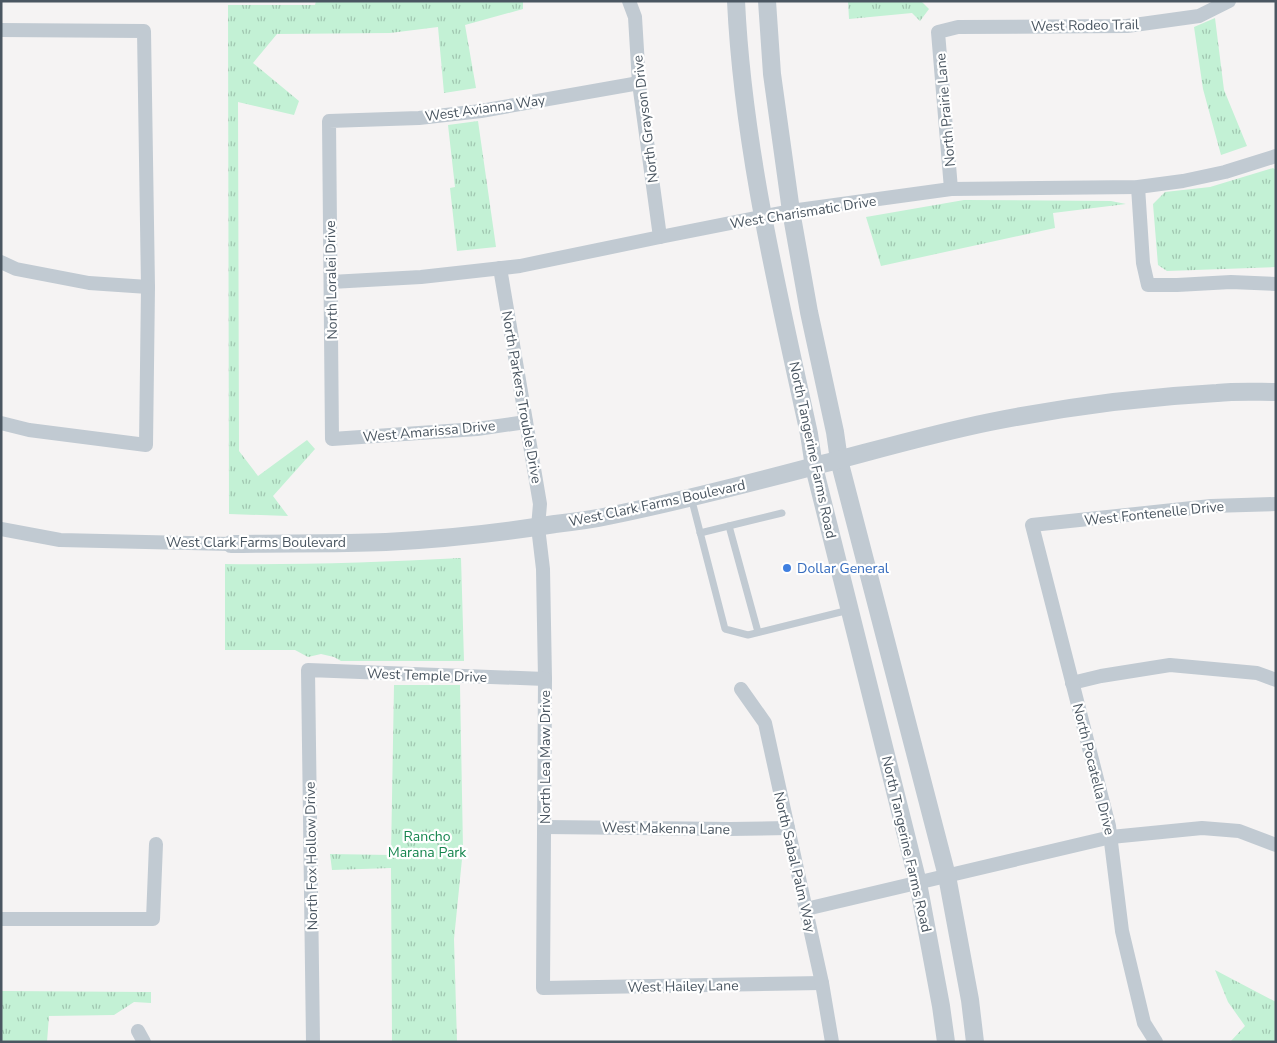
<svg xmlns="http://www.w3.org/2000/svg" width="1277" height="1043" font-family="'Nunito Sans',sans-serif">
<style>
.park{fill:url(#park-tufts)}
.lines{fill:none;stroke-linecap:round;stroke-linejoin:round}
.service{stroke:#c1cad2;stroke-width:7}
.minor{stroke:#c1cad2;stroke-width:14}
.tertiary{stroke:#c1cad2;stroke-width:18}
.shop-dot{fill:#3f7fe0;stroke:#fff;stroke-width:2}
.labels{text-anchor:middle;stroke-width:4.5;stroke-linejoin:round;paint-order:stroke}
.street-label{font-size:14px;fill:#4a5661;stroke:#fff}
.shop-label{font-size:14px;fill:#366cbe;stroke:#fff;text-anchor:start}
.park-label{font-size:14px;fill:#17864f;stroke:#fff}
</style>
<defs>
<pattern id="park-tufts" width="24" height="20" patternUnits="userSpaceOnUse" patternTransform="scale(1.25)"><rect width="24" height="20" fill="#c3f1d5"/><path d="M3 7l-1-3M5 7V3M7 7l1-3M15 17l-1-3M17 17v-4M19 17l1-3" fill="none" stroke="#a0c6b0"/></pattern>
</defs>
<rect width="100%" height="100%" fill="#f5f3f3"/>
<g class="park">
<path d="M316 1H523V9L465 25 476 88 444 93 438 27 390 33 277 34 253 63 299 101 294 115 238 102 239 451 258 476 307 440 315 449 273 496 288 516 229 514 228 5H315Z"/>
<path d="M848 1H921L929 9 920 21 912 13 849 19Z"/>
<path d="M1215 18 1224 90 1247 146 1221 155 1203 89 1194 27Z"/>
<path d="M478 121 496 247 457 251 450 188 455 187 448 125Z"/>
<path d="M1273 168 1276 170V267L1167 271 1158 265 1153 204 1165 192 1210 187Z"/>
<path d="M964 200 1111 201 1126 204 1053 213 1055 228 881 266 866 217Z"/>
<path d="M461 558 464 661H341L334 657 321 654 308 657 295 650H225V564C304 565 382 562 461 558Z"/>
<path d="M394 685H460L463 849 454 939 457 1042H392L391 868 332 870 330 854 391 855Z"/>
<path d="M1215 970 1276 1002V1042H1230L1245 1026 1228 1002Z"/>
<path d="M1 991 151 992V1003L134 1002 114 1015 49 1016 47 1042H1Z"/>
</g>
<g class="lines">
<g class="service">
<path d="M691 497 725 629 748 635 849 610"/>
<path d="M729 526 758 632"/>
<path d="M700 533 782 513"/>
</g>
<g class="minor">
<path d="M629 1 635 17 639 83 660 237"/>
<path d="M1 30 144 31 148 287 146 445 29 430 1 423"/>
<path d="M1138 187 1143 263 1148 285H1177L1231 282 1276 284"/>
<path d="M951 189 938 32 958 27 1127 26 1199 16 1229 1"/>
<path d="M1 262 16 269 89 283 148 287"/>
<path d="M500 268 540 504 538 527 543 569 545 679 543 988 822 983"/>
<path d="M331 282 421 277 520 266 660 237 791 211 951 189 1138 187 1183 181 1225 172 1276 156"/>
<path d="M526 422 477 429 332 439 329 121 419 118 481 111 639 83"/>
<path d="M1 529 60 540 231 544"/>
<path d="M1072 683 1101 676 1170 665 1257 673 1276 680"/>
<path d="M741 689 765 723 822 983 832 1042"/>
<path d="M545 827 730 829 788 828"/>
<path d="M806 909 1111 837 1202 828 1239 831 1276 845"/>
<path d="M1 919H153L156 844"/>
<path d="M138 1031 144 1042"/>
<path d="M313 1042 308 670 545 679"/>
<path d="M1156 1042 1144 1023 1122 931 1109 826 1032 525 1211 506 1276 504"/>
</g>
<g class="tertiary">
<path d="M736 1C743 148 778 291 809 434L814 467 918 883 941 1006 946 1042"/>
<path d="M767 1 772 74 791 211 809 312 835 432 839 460 947 876 970 1000 975 1042"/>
<path d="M231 544C283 543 334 544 386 542 443 539 499 533 555 524 573 522 590 520 608 516 677 502 747 484 815 466 873 451 931 434 990 422 1065 407 1141 397 1217 393 1237 391 1256 392 1276 392"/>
</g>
</g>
<circle class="shop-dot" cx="787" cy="568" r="5"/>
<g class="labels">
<g class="street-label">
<text transform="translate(1085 25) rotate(-1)" y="5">West Rodeo Trail</text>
<text transform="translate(485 108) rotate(-8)" y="5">West Avianna Way</text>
<text transform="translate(945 110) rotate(-95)" y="5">North Prairie Lane</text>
<text transform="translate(645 119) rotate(-97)" y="5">North Grayson Drive</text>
<text transform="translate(803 212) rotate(-9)" y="5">West Charismatic Drive</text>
<text transform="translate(331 280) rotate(-91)" y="5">North Loralei Drive</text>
<text transform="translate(522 397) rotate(80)" y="5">North Parkers Trouble Drive</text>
<text transform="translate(429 431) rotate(-5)" y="5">West Amarissa Drive</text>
<text transform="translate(813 450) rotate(78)" y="5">North Tangerine Farms Road</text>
<text transform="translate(657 503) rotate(-12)" y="5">West Clark Farms Boulevard</text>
<text transform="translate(1154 513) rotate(-6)" y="5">West Fontenelle Drive</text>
<text x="256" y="547">West Clark Farms Boulevard</text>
<text transform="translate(427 675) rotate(2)" y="5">West Temple Drive</text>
<text transform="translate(545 757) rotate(-90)" y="5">North Lea Maw Drive</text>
<text transform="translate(1094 769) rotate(76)" y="5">North Pocatella Drive</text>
<text transform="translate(666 828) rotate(1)" y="5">West Makenna Lane</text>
<text transform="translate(907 844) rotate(77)" y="5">North Tangerine Farms Road</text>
<text transform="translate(311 856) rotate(-91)" y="5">North Fox Hollow Drive</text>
<text transform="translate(795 862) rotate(77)" y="5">North Sabal Palm Way</text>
<text transform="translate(683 986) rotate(-1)" y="5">West Hailey Lane</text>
</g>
<g class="shop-label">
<text x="797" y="573">Dollar General</text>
</g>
<g class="park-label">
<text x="427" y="841">Rancho<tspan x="427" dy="16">Marana Park</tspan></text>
</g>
</g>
<rect width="1277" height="1043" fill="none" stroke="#4a5661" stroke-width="5"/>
</svg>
